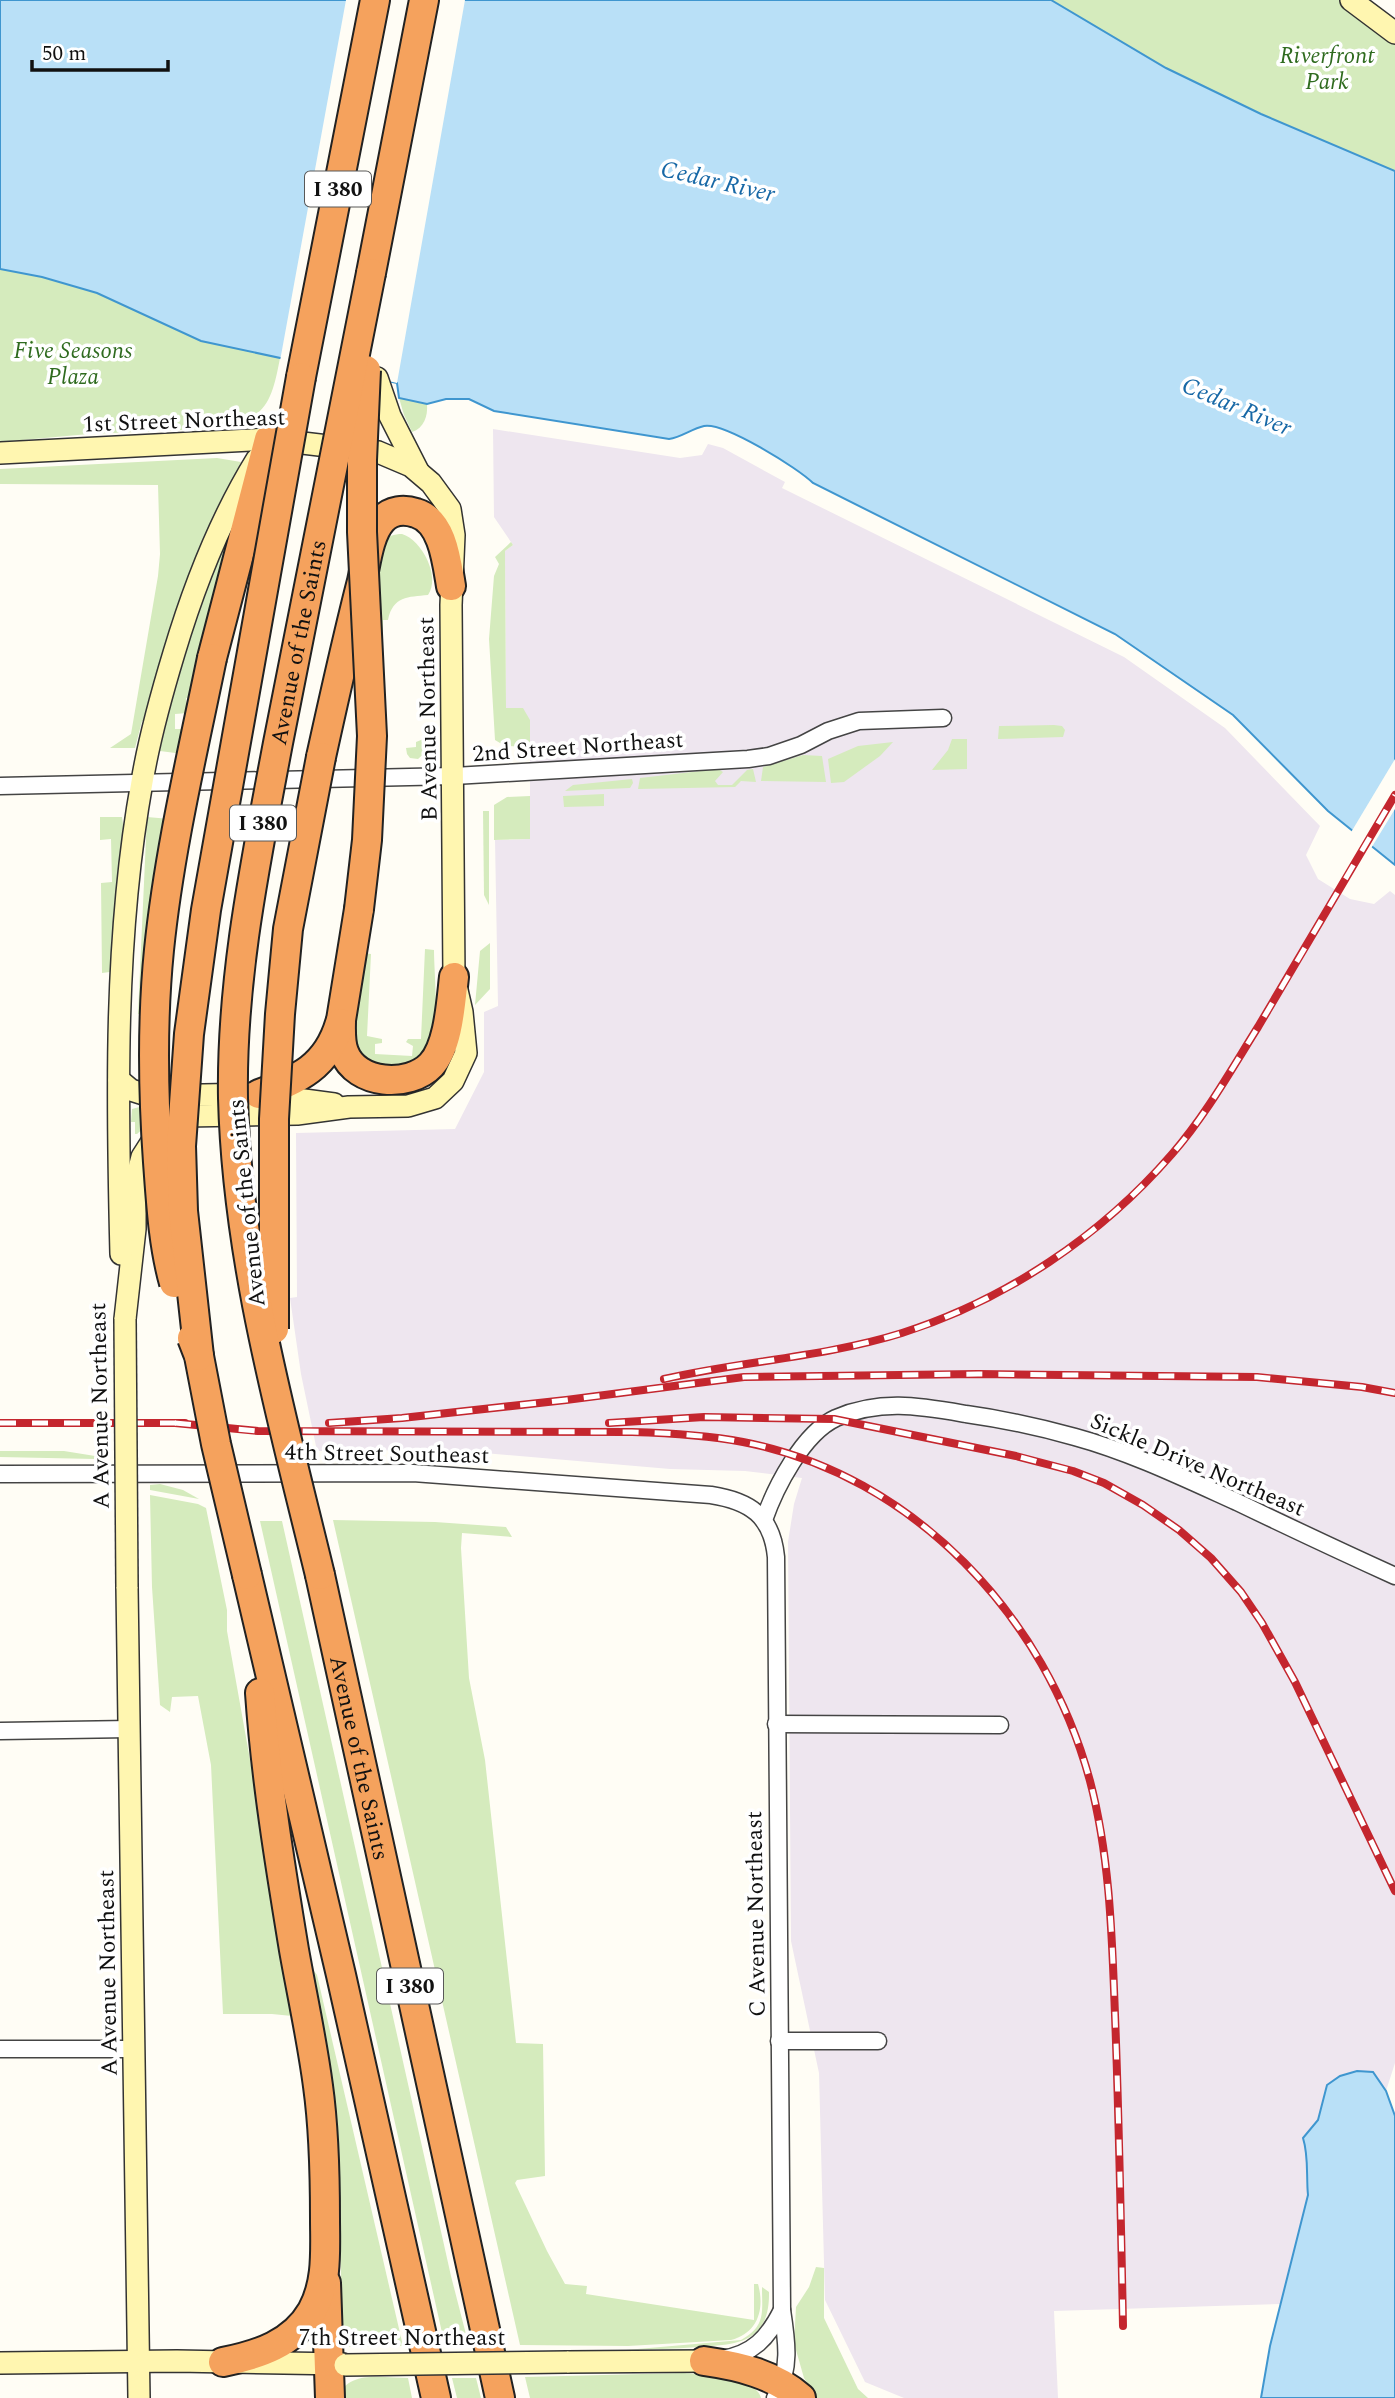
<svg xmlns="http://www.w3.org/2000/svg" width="1395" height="2398" font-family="Spectral,serif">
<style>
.industrial{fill:#eee6ef}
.green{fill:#d5ebbd}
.water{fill:#b9e0f7;stroke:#3f96cf;stroke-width:2}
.pier{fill:#fffdf5}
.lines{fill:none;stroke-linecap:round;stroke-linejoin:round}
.street-casing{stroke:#444;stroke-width:19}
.secondary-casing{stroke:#333;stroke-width:24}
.highway-casing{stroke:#222;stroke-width:32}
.street{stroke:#fff;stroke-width:16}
.secondary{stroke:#fff6b0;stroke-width:21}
.highway{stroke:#f5a25d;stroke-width:28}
.rail-casing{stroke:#c4262e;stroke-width:8}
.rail{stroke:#fff;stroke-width:5;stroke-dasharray:16;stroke-linecap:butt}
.secondary-bridge-casing{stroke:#333;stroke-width:24;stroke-linecap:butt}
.highway-bridge-casing{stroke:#222;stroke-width:32;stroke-linecap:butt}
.secondary-bridge{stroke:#fff6b0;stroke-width:21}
.highway-bridge{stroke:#f5a25d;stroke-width:28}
.labels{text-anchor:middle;stroke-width:7;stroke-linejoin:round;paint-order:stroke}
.shield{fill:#fff;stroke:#585858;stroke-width:2}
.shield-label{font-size:21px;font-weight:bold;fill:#111}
.park-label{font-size:23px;font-style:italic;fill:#2f6b1f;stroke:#fff}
.street-label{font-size:23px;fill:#111;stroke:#fff}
.water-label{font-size:24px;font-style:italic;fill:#1768a6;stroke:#fff}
</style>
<rect width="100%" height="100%" fill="#fffdf5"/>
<path class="industrial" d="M493 429 680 458 702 455 708 444 723 448 785 482 782 488 1124 657 1225 728 1320 826 1306 855 1318 879 1350 899 1374 904 1390 891 1395 895V2063L1386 2091 1373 2072 1357 2071 1340 2075 1327 2085 1318 2120 1303 2138 1308 2167 1306 2181 1308 2195 1281 2304 1054 2311 1058 2398H904L865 2382 825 2300 819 2073 791 1941 788 1542 794 1504 802 1478 745 1471 670 1469 484 1453 420 1450 317 1451 301 1374 290 1298 297 1297 296 1133 455 1129 484 1072V1012L498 1006 495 840 530 839V744L506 708 505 551 513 545 494 517Z"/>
<g class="green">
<path d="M1051 0H1350L1395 34V171L1261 114 1166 68Z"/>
<path d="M0 269 42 277 97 293 201 341 280 358C273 395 268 418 227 428L89 434 0 442Z"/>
<path d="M399 398 427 404C428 416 424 428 412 432L404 415Z"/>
<path d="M217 458 241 462 205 538 146 721H142L135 748H110L131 734 158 576 160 554 158 485 0 484V469Z"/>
<path d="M402 534C422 540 441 577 428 595 408 597 393 596 388 620H383V696C381 663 367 569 382 543 386 536 395 534 402 534Z"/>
<path d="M229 536 234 541 195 697 186 698 188 713 175 714V729H188L183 754 160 751C176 679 194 602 229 536Z"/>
<path d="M511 542 513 545 505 551 506 708H523L530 720V747L505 746 495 740 489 639 494 576 499 564 495 557Z"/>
<path d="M1054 725 1062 726 1065 730 1063 737 998 739 999 726Z"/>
<path d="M427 728 432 729 429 749 418 759 410 758 407 754 406 748 416 747V742L426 738Z"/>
<path d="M952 739H967V769L932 770 948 750Z"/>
<path d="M893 742 880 756 844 782 831 783 828 759 858 746Z"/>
<path d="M803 755 822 756 826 782 761 781 763 767Z"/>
<path d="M718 769 723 772 715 781 718 785H732L747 770 753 769 756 782 741 781 735 787 638 789 640 778Z"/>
<path d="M632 779 633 783 630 788 565 791 573 785Z"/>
<path d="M604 794V806L564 807 563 796Z"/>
<path d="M530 796V839L494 840V805L507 797Z"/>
<path d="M483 811H489V905L484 895Z"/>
<path d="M100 817H122L124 831 112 932 110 972 102 973 101 883 112 882 111 839 100 840Z"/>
<path d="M147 817 170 819 143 1014H138Z"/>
<path d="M490 943V989L475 1005 480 951Z"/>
<path d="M425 949 434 950C434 973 440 1027 430 1046 424 1059 408 1067 395 1068 390 1068 384 1066 379 1064 336 1052 359 984 364 953L371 954 367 1036 382 1039V1043L375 1044V1054L412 1056 413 1046 406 1042 408 1039H421Z"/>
<path d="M147 1105 148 1124 137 1134H135V1122H131L132 1109Z"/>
<path d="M0 1451H64L95 1456V1459L0 1457Z"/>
<path d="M160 1484 183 1490 199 1499 150 1490V1485Z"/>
<path d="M150 1495 198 1504 206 1508 227 1610V1631L269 1866 279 1951 292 2016 272 2014H223L211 1765 198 1696 172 1697 170 1712 160 1705 152 1587Z"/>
<path d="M333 1520 435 1522 506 1527 512 1537 462 1533 461 1548 469 1678 485 1760 516 2043 543 2044 545 2176 517 2180 515 2183 547 2251 565 2284 587 2286 586 2294 754 2320V2284H758C765 2309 758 2333 731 2340L628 2346 520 2345Z"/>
<path d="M260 1521H282L451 2276 469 2346H445Z"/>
<path d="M309 1970 314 1971 317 1975 403 2346 343 2347 337 2137Z"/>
<path d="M816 2267 824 2268V2318L858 2389 868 2398H817L804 2378 794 2343 796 2307 809 2287Z"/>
<path d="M762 2287 769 2292C770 2342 739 2345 698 2347 674 2349 650 2349 626 2350L741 2340C766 2326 762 2313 762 2287Z"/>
<path d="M683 2373C701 2374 757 2377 761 2398H530L525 2377Z"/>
<path d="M408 2378 412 2398H338C347 2369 384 2378 408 2378Z"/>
<path d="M452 2378H476L481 2398H457Z"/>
</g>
<g class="water">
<path d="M0 0H1051L1166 68 1261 114 1395 171V865L1328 811 1233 715 1115 634 813 483C798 468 724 422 704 426 691 429 682 437 669 439L494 411 469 399H446L427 404 399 398 397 383 201 341 97 293 42 277 0 269Z"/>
<path d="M1357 2071 1373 2072 1386 2091 1395 2116V2398H1261L1270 2346 1308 2195C1306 2176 1309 2157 1303 2138L1318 2120 1327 2085 1340 2076Z"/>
</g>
<g class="pier">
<path d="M346 0H465L397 383 380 379 379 382 280 361Z"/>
<path d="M1395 759V809L1370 850 1350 834Z"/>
</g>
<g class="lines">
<defs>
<g id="street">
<path d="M0 786 454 776 748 759 769 756 801 745 828 731 859 721 943 718"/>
<path d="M0 1474 413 1473 711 1495C750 1501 772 1516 776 1557L782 2310C787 2342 791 2369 775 2398"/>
<path d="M764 1520C775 1488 803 1433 836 1418 881 1399 919 1406 966 1414 1002 1419 1039 1427 1075 1437 1130 1452 1184 1478 1237 1502 1289 1527 1342 1552 1395 1576"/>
<path d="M776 1724 1000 1725"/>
<path d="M0 1731 130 1729"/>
<path d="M779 2041H878"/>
<path d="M0 2049H134"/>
<path d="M722 2359C753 2354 768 2338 782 2310"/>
</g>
<g id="secondary">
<path d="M1351 0 1395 33"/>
<path d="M377 378 390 416 418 471"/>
<path d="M0 453 269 439 378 452 411 466 431 483 450 509 454 535 451 605 454 977 462 1012 466 1053 453 1081 435 1098 408 1106 349 1107 297 1114 186 1116 176 1119 158 1132 142 1157 135 1184V1229L125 1319"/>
<path d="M119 1080 131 1090 150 1096 259 1094 334 1104"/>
<path d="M121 1254C117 1098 114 937 142 782 149 739 161 696 174 653 194 586 220 519 257 459"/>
<path d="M127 1587 139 2398"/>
<path d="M567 2362 704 2361"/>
<path d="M0 2363 177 2361 343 2364"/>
</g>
<g id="highway">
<path d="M371 273 424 0"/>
<path d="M301 377 375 0"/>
<path d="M212 658 269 439"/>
<path d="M321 757C334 698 347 639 362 581 366 563 369 534 382 520 391 510 404 509 416 513 443 521 447 562 451 586"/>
<path d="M359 909 341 1020C341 1031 340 1042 344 1052 356 1085 409 1088 431 1065 449 1046 451 1002 454 977"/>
<path d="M259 1094C299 1079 327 1067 340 1023"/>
<path d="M247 1575 341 1975 436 2398"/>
<path id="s1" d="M320 1575 500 2398"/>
<path d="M326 2283 330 2398"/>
<path d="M704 2361C739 2366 774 2374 801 2398"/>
<path d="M223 2362C258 2355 293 2344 312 2311 328 2282 325 2250 325 2218 325 2173 324 2129 318 2086 312 2040 302 1995 294 1950 280 1865 266 1779 260 1693"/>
</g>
</defs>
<use href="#street" class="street-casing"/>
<use href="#secondary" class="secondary-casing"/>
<use href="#highway" class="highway-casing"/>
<use href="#street" class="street"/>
<use href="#secondary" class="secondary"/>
<use href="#highway" class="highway"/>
<defs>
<g id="rail">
<path d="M664 1379C742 1361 825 1357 902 1333 1006 1300 1101 1236 1172 1154 1206 1115 1231 1070 1258 1027 1304 950 1349 872 1395 795"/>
<path d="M0 1423H185"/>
<path d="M175 1423 258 1431 632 1432C669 1433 706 1435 743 1442 914 1475 1046 1617 1090 1781 1110 1857 1112 1937 1115 2015 1119 2118 1121 2222 1123 2326"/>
<path d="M329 1423 402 1418 566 1400 744 1377 978 1374 1257 1377 1362 1387 1395 1393"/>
<path d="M609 1423 704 1417 834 1419 1016 1456 1073 1471 1104 1483 1143 1505 1179 1530 1211 1558 1241 1592 1262 1623 1295 1682 1395 1891"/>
</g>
</defs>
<use href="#rail" class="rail-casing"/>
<use href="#rail" class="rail"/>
<defs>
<g id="secondary-bridge">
<path d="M125 1319 127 1587"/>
<path d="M345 2365 567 2362"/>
</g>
<g id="highway-bridge">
<path d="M359 909 367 840 372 736 362 532V460L366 370"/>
<path d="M174 1283C163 1244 161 1202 158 1162 153 1092 152 1020 159 950 169 852 192 755 212 658"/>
<path d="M274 1329V1119L280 1014 288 929 321 757"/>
<path d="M192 1338 199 1356 216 1444 247 1575"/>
<path d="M199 1356 183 1211 181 1146 189 1034 206 910 301 377"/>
<path id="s2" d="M320 1575C282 1418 237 1260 233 1098 231 978 256 860 278 743 308 586 341 430 371 273"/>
</g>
</defs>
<use href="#secondary-bridge" class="secondary-bridge-casing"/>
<use href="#highway-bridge" class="highway-bridge-casing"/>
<use href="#secondary-bridge" class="secondary-bridge"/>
<use href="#highway-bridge" class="highway-bridge"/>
</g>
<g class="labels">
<g class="shield">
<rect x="305" y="171.5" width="66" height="35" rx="5"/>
<rect x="230" y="805.5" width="66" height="35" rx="5"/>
<rect x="377" y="1968.5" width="66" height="35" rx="5"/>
</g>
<g class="shield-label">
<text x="338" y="196">I 380</text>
<text x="263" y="830">I 380</text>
<text x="410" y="1993">I 380</text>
</g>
<g class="park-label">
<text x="1327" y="63">Riverfront<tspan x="1327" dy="26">Park</tspan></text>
<text x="73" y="358">Five Seasons<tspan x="73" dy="26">Plaza</tspan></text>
</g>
<g class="street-label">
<text transform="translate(184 420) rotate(-2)" y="8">1st Street Northeast</text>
<text dy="8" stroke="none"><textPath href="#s2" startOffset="947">Avenue of the Saints</textPath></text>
<text transform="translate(427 719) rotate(-91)" y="8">B Avenue Northeast</text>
<text transform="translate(578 746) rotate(-4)" y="8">2nd Street Northeast</text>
<text transform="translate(246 1203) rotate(-96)" y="8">Avenue of the Saints</text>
<text transform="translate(99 1406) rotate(-91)" y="8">A Avenue Northeast</text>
<text transform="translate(387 1453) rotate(1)" y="8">4th Street Southeast</text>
<text transform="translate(1198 1464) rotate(23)" y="8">Sickle Drive Northeast</text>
<text dy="8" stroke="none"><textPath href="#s1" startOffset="187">Avenue of the Saints</textPath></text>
<text transform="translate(755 1914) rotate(-91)" y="8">C Avenue Northeast</text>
<text transform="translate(107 1973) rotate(-91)" y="8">A Avenue Northeast</text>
<text x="402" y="2345">7th Street Northeast</text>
</g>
<g class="water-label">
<text transform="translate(718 181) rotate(13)" y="8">Cedar River</text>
<text transform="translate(1237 406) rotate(23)" y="8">Cedar River</text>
</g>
</g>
<path d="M32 60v10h136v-10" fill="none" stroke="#111111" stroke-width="3.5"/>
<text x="42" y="60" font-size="21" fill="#111111" stroke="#ffffff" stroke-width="5" paint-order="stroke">50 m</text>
</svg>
